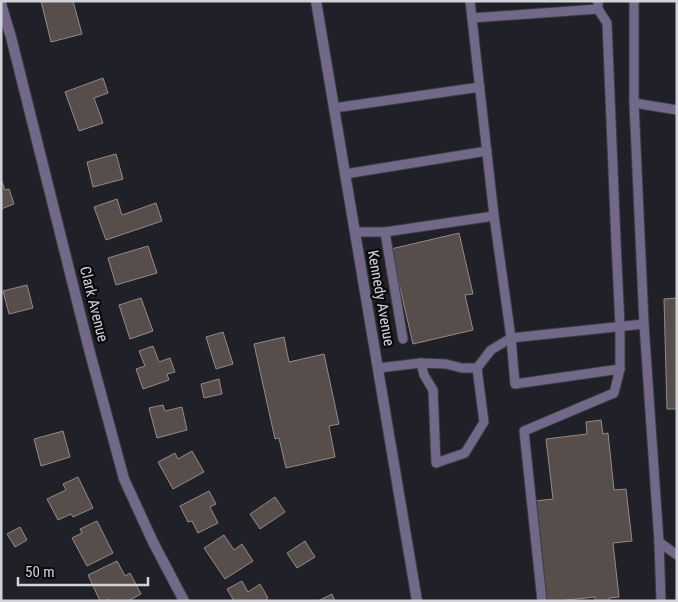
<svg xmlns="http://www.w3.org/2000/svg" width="678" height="602" font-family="'Roboto Condensed',sans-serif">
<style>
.building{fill:#574d4a;stroke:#958a86}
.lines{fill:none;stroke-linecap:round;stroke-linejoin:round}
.service-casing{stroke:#3c3d44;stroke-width:11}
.minor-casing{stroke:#3c3d44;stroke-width:12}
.service{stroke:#716987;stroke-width:9}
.minor{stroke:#716987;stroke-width:10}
.labels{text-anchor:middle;stroke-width:4.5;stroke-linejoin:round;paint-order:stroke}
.street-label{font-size:15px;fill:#d2d3d9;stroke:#0a0a0d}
</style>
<rect width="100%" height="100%" fill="#1f2028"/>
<g class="building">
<path d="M41 1H73L82 34 51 42Z"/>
<path d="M103 78 108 93 94 98 103 123 79 131 65 92Z"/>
<path d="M116 154 123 179 93 187 87 162Z"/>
<path d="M1 179 5 190 9 189 14 204 1 209Z"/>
<path d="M117 199 122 215 156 203 162 221 106 240 94 207Z"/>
<path d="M459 233 473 294 465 295 473 330 413 344 391 249Z"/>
<path d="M148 246 157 273 116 285 108 258Z"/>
<path d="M27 285 33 308 9 314 3 291Z"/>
<path d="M141 298 153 331 130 339 119 305Z"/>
<path d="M677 298V409H667L664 299Z"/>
<path d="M223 332 233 364 216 369 206 337Z"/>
<path d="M284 337 289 362 324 354 339 424 329 426 335 457 286 468 279 438 275 439 254 344Z"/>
<path d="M153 346 159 362 170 358 175 372 167 374 169 380 143 389 136 369 145 366 139 351Z"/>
<path d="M219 379 222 394 204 398 201 384Z"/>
<path d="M163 405 165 411 182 407 187 430 157 438 149 408Z"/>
<path d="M601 420 603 434 608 433 614 490 626 489 632 541 613 543 619 597 609 598V601H595V597L557 601H545L534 501 553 499 546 439 587 434 586 422Z"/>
<path d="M63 431 70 457 41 466 34 439Z"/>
<path d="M192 451 204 472 173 489 158 462 175 453 178 459Z"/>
<path d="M78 477 93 508 73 517 71 514 58 520 47 499 66 490 63 484Z"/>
<path d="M209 491 216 504 210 507 218 523 198 533 192 521 188 522 180 506Z"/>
<path d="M275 497 285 512 260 529 250 514Z"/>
<path d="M97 521 113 553 87 566 72 538 82 533 80 529Z"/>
<path d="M20 527 27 540 15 547 7 534Z"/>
<path d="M224 535 234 550 242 544 253 561 225 579 204 548Z"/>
<path d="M305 541 315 557 297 568 287 553Z"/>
<path d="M117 561 125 576 130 573 141 594 128 601H110L109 599 105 601H100L88 575Z"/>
<path d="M242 581 248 592 260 584 268 598 264 601H234L227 589Z"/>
<path d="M332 594 335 601H318Z"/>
</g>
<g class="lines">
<defs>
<g id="service">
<path d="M470 1 494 216 511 338 515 384 620 369V326L616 242 607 23 598 9V1"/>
<path d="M634 1V103L644 324 659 542 661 601"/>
<path d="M472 18 598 9"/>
<path d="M634 103 677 110"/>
<path d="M334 108 480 87"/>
<path d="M345 174 487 151"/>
<path d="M355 232H385"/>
<path d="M403 339 385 232 494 216"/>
<path d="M421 363 446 364 462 368H477"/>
<path d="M378 368 421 363 424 375 433 390 436 463 465 453 484 422 477 368 491 350 511 338 644 324"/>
<path d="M659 542 677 555"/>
<path d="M542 601 524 431 614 393 620 369"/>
</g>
<g id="minor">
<path d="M316 1 417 601"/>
<path d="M1 4 11 37 90 353 124 479 153 542 184 601"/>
</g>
</defs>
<use href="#service" class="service-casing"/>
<use href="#minor" class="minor-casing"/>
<use href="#service" class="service"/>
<use href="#minor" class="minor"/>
</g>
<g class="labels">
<g class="street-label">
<text transform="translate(381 298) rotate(80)" y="5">Kennedy Avenue</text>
<text transform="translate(94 304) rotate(76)" y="5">Clark Avenue</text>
</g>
</g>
<rect width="678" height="602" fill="none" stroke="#d2d3d9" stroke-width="5"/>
<path d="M18 577v8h130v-8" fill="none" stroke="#d2d3d9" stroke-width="2.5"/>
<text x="25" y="577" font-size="15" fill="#d2d3d9" stroke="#0a0a0d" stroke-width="4" paint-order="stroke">50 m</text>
</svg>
